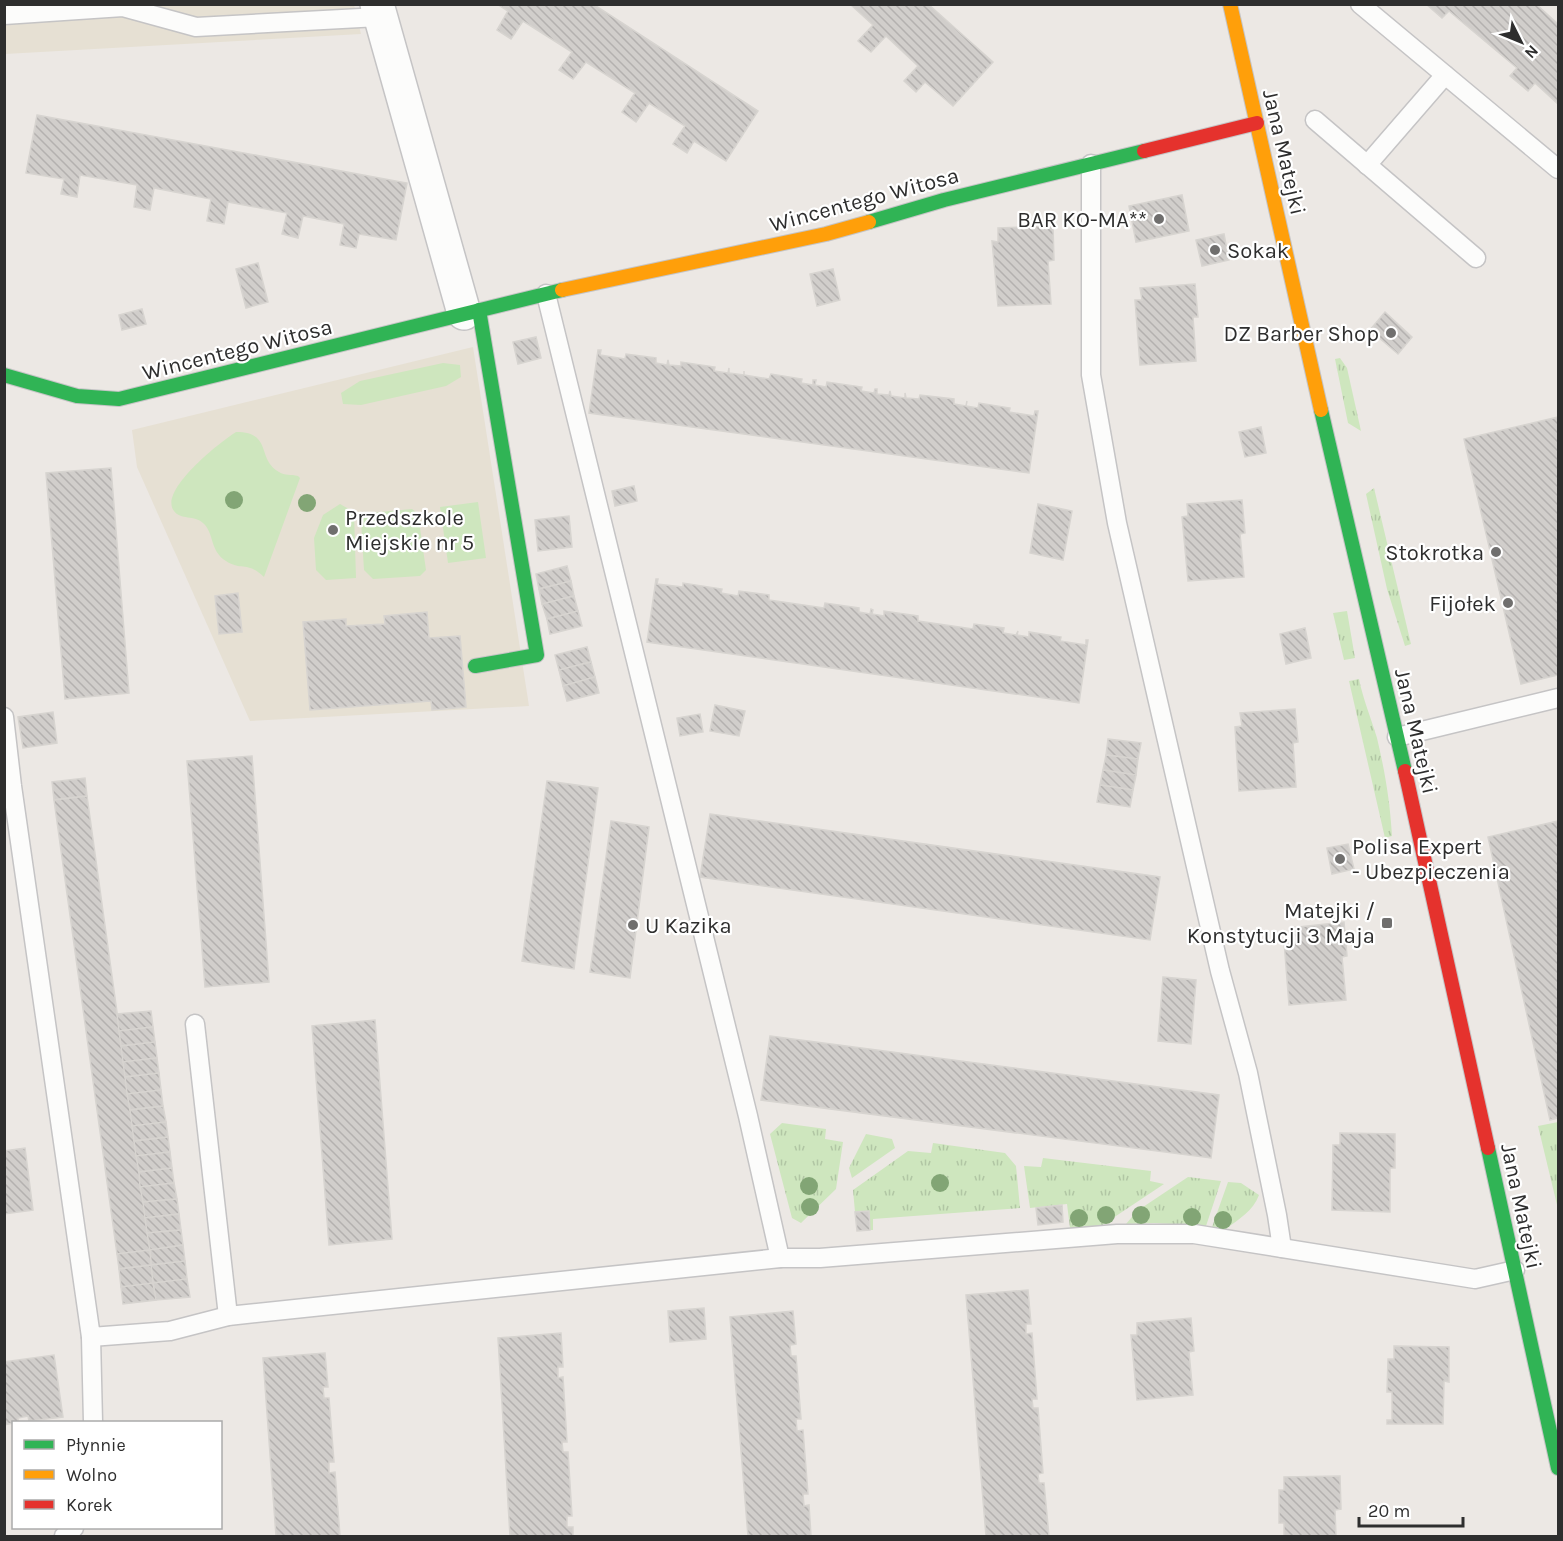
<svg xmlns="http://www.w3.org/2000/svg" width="1563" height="1541" font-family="Karla,sans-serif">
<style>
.education{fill:#e6e0d3}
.grass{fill:url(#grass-tufts)}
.park{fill:#cee6be}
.building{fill:url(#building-back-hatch);stroke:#d7d4d0;stroke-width:1.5}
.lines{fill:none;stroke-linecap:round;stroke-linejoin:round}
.lane-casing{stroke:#c5c4c5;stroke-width:21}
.street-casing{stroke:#c5c4c5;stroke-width:36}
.fast-casing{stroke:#c5c4c5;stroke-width:16}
.slow-casing{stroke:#c5c4c5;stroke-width:16}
.jam-casing{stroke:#c5c4c5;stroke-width:16}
.lane{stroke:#fcfcfb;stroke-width:18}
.street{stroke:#fcfcfb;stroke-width:33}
.fast{stroke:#30b455;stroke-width:14}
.slow{stroke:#ff9f0a;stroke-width:14}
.jam{stroke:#e5322d;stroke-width:14}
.tree{fill:#82a575}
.poi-dot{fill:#706f6e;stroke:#fff;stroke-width:2}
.labels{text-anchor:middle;stroke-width:4.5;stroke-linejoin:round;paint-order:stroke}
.street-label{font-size:22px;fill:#2e2e2e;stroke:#fff}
.poi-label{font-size:22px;fill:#2e2e2e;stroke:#fff;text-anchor:end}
</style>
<defs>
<pattern id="grass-tufts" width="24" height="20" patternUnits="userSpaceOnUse" patternTransform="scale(1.5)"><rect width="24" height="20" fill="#cee6be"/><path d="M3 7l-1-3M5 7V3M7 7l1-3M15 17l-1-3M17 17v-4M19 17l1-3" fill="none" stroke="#b1c6a4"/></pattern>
<pattern id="building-back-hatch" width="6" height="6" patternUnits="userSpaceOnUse" patternTransform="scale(1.5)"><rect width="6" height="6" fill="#d1cecb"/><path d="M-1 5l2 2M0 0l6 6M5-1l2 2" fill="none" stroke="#b4b1af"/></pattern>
</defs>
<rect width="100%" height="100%" fill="#ece8e4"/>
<g class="education">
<path d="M5 5H354L361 34 5 54Z"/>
<path d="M473 347 529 706 250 721 137 467 132 430Z"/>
</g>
<g class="grass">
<path d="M1340 358 1347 368 1361 431 1348 423 1335 359Z"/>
<path d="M1374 488 1411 644 1405 646 1387 589 1366 494Z"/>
<path d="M1347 611 1355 658 1344 660 1333 613Z"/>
<path d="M1359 679C1363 699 1371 718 1377 738 1385 772 1390 801 1392 836L1385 838 1349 681Z"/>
<path d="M1558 1122V1209L1538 1126Z"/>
<path d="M782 1123 826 1129 825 1139 843 1142 836 1189 801 1223 792 1218 770 1134Z"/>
<path d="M866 1134 892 1139 895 1148 852 1178 849 1168Z"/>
<path d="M933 1143 1005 1153 1016 1166 1020 1208 873 1219V1230H870L869 1211 855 1212 853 1190 908 1151 931 1153Z"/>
<path d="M1043 1158 1151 1171 1150 1181 1164 1184 1101 1226 1070 1228 1067 1204 1030 1208 1024 1166 1041 1167Z"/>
<path d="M1188 1177 1221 1181 1206 1226 1154 1223 1126 1224 1137 1211Z"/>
<path d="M1228 1182 1241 1183 1259 1195C1253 1211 1239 1219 1226 1229L1212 1227Z"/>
</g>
<g class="park">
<path d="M443 363 460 365 461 377 446 386 361 405 343 404 341 393 360 381Z"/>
<path d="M236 432C273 432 256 459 279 472 285 476 291 474 298 476L300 478 264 577C248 561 241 571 226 561 209 550 215 534 203 523 195 515 180 520 174 511 158 491 220 442 236 432Z"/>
<path d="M478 502 486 558 448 563 440 507Z"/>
<path d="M340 504 354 512 356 578 326 580 316 570 314 538 323 515Z"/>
<path d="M412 509 418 514 426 570 420 576 373 579 364 570 361 521 369 513Z"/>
</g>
<g class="building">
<path d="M497 4H593L758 111 726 161 694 141 687 153 673 144 685 126 649 103 636 122 622 112 635 93 586 62 573 79 559 70 572 52 523 21 511 39 497 30 508 11Z"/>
<path d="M850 4H928L993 62 953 106 925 82 916 92 904 81 918 66 886 36 871 52 858 41 873 25Z"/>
<path d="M1426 4H1536L1558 24V104L1535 83 1528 91 1510 76 1517 68 1449 11 1442 18Z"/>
<path d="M37 115 407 183 396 240 359 234 356 248 340 245 344 224 303 216 298 238 282 234 287 213 228 202 224 224 207 221 211 199 154 188 150 210 134 207 137 185 80 175 77 197 61 194 64 179 26 173Z"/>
<path d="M1182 195 1189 231 1136 242 1129 206Z"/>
<path d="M1053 226 1054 260 1048 261 1051 304 998 306 992 241 998 242V228Z"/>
<path d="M1224 234 1229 260 1202 266 1196 240Z"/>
<path d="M258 263 268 302 246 308 236 269Z"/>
<path d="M833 269 840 300 817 306 810 274Z"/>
<path d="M1195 284 1198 317H1193L1196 361 1140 365 1135 300H1142L1140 288Z"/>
<path d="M142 309 146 324 122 330 119 315Z"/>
<path d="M1385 312 1412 337 1398 354 1370 330Z"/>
<path d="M536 337 541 358 518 364 513 342Z"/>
<path d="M598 350H601L600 355 625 359 626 354 656 358V363L667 365 668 360 669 365 681 366V362L715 367 714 371 728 373 729 368V373L744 375V371V375L769 379 771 374 802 379 801 383 813 385V380H816L815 385 826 387 827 382 862 387 861 391 874 393 875 389H877V394L889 395 890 391 891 396 905 398V393L906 398 919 399 920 395 954 399V404L966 406 967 401 966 406 978 408 979 403 1010 408 1009 412 1034 416 1035 411H1038L1029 473 589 413Z"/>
<path d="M1558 417V675L1521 684 1464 439Z"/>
<path d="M1261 427 1266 453 1245 457 1239 432Z"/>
<path d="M111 468 129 693 65 699 46 473Z"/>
<path d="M634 486 637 501 615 506 612 491Z"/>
<path d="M1242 500 1245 533 1240 534 1244 577 1188 581 1182 517 1188 516 1187 504Z"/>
<path d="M1038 504 1072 511 1063 560 1030 553Z"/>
<path d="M569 516 572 547 538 551 535 520Z"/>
<path d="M567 566 571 581 539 589 536 574Z"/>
<path d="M656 579H658L657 584 683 587V583L722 589 721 593 738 596 739 591 769 595V600L824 608 825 603 859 608V612L870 614 871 609 873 610 872 614 884 616V611L918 616V621L973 629 974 624 1004 628 1003 633 1016 635 1018 631 1017 635 1029 637V632L1061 637 1060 641 1086 645V640H1088L1079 703 647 642Z"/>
<path d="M571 581 574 596 542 604 539 589Z"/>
<path d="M238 593 242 632 219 634 215 596Z"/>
<path d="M574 596 578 611 547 619 542 604Z"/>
<path d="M578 611 582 626 550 634 547 619Z"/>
<path d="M427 612 429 638 460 636 466 707 432 710 431 701 310 710 303 622 346 619V626L385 624 384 616Z"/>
<path d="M1305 628 1311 658 1286 664 1280 634Z"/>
<path d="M587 647 591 662 559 670 555 655Z"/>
<path d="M591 662 595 677 563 686 559 670Z"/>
<path d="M595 677 599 693 567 701 563 686Z"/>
<path d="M715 705 745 711 739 736 710 731Z"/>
<path d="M1295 709 1298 742 1293 743 1296 787 1239 791 1235 727 1242 726 1240 713Z"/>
<path d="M53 712 57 743 23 748 18 717Z"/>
<path d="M700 714 703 732 680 736 677 718Z"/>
<path d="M1108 739 1141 743 1138 759 1106 755Z"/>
<path d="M1106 755 1138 759 1136 775 1103 770Z"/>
<path d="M252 756 269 982 205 987 187 761Z"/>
<path d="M1103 770 1136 775 1133 790 1100 785Z"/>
<path d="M85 778 87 796 54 800 52 782Z"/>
<path d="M547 781 598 788 574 969 522 961Z"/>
<path d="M1100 785 1133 790 1130 807 1097 802Z"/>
<path d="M87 796 150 1250 117 1254 54 800Z"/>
<path d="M710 814 1160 877 1150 940 700 877Z"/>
<path d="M611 821 649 827 630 978 590 972Z"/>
<path d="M1558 821V1118L1550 1120 1488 837Z"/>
<path d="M1348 844 1354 869 1332 874 1327 848Z"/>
<path d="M1344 922 1347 956 1342 957 1346 1000 1289 1005 1284 941H1291L1290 928Z"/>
<path d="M1163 977 1196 980 1191 1044 1158 1041Z"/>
<path d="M151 1011 153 1027 119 1031 117 1014Z"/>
<path d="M375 1020 392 1239 329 1245 312 1026Z"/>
<path d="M153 1027 155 1042 121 1046 119 1031Z"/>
<path d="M770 1036 1219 1095 1211 1158 761 1100Z"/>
<path d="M155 1042 157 1058 123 1062 121 1046Z"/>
<path d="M157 1058 159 1073 125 1077 123 1062Z"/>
<path d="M159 1073 161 1090 127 1094 125 1077Z"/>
<path d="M161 1090 163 1106 130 1110 127 1094Z"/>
<path d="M163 1106 166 1122 132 1126 130 1110Z"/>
<path d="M166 1122 168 1137 134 1141 132 1126Z"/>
<path d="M1340 1133 1395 1134V1168H1390V1212L1332 1210 1333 1145H1340Z"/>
<path d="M168 1137 170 1152 136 1156 134 1141Z"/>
<path d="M25 1148 33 1210 4 1214V1151Z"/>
<path d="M170 1152 172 1168 139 1172 136 1156Z"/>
<path d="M172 1168 174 1183 140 1187 139 1172Z"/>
<path d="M174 1183 177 1199 143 1202 140 1187Z"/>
<path d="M177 1199 179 1214 145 1218 143 1202Z"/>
<path d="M1062 1205 1063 1222 1038 1225 1036 1208Z"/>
<path d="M869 1211 870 1230 857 1231 855 1212Z"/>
<path d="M179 1214 181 1230 147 1233 145 1218Z"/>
<path d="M181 1230 183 1245 150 1250 147 1233Z"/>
<path d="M183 1245 185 1261 151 1265 150 1250Z"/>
<path d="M150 1250 151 1265 119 1269 117 1254Z"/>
<path d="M185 1261 187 1279 153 1283 151 1265Z"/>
<path d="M151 1265 153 1283 121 1287 119 1269Z"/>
<path d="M187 1279 190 1297 156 1300 153 1283Z"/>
<path d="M153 1283 156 1300 123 1304 121 1287Z"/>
<path d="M1028 1290 1031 1324H1026V1334L1032 1333 1037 1399H1032L1033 1408H1038L1043 1473 1038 1474 1039 1483H1044L1049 1536H986L966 1295Z"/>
<path d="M704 1308 706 1339 670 1342 668 1311Z"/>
<path d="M793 1311 796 1344 790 1345 791 1356H796L801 1419H796L797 1431 803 1430 808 1494H803L804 1506 809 1505 811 1536H748L730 1317Z"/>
<path d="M1191 1318 1194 1351 1189 1352 1193 1395 1137 1400 1131 1335H1137V1323Z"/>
<path d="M561 1333 563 1367H558V1378L563 1377 567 1442H562L563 1452H568L572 1516H567V1527H573V1536H510L498 1338Z"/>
<path d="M1394 1346 1449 1347V1382L1444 1381 1443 1424H1387V1420H1392V1392H1387L1388 1359H1394Z"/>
<path d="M325 1353 328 1387H323L324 1398H329L334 1462H329V1473L335 1472 340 1536H276L263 1358Z"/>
<path d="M54 1355 63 1417 29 1421 28 1416 18 1418V1422L4 1425V1362Z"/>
<path d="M1340 1476 1341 1509 1335 1510 1336 1536H1284V1523H1279V1490H1284V1477Z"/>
</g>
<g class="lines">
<defs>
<g id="lane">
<path d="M1360 4 1558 169"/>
<path d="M4 15 123 7 196 27 379 17"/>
<path d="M1315 120 1476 258"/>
<path d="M1091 164V375L1117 523 1220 971 1248 1073 1277 1215 1282 1248"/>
<path d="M1367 165 1445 75"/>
<path d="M546 294 748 1116 780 1258"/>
<path d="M4 717 12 786 91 1337 170 1331 228 1316 780 1258H820L1117 1234H1194L1475 1279 1515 1270"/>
<path d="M1397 737 1558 698"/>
<path d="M195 1024 228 1316"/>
<path d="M91 1337 93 1422"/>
<path d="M64 1536 74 1528"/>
</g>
<path id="street" d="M377 4 464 313"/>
<g id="fast">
<path d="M869 222 944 200 1144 151"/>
<path d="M4 375 77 396 119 399 562 290"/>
<path d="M1321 410 1405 771"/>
<path d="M475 666 537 655 479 310"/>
<path d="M1488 1148 1558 1468"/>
</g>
<g id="slow">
<path d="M1230 4 1321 410"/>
<path d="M562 290 826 234 869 222"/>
</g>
<g id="jam">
<path d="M1144 151 1257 123"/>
<path d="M1405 771 1488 1148"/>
</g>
</defs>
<use href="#lane" class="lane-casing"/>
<use href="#street" class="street-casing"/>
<use href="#fast" class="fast-casing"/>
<use href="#slow" class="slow-casing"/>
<use href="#jam" class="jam-casing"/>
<use href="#lane" class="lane"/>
<use href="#street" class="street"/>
<use href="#fast" class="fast"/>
<use href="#slow" class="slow"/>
<use href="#jam" class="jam"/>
</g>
<g class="tree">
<circle cx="234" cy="500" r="9"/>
<circle cx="307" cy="503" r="9"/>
<circle cx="940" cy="1183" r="9"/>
<circle cx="809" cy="1186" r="9"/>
<circle cx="810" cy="1207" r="9"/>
<circle cx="1106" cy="1215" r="9"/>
<circle cx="1141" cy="1215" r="9"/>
<circle cx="1192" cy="1217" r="9"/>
<circle cx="1079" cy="1218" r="9"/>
<circle cx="1223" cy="1220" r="9"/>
</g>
<g class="poi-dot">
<circle cx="1159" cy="219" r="6"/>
<circle cx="1215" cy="250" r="6"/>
<circle cx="1391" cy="333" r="6"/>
<circle cx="333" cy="530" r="6"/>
<circle cx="1496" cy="552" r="6"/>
<circle cx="1508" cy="603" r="6"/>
<circle cx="1340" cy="859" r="6"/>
<rect x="1381" y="917" width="12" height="12" rx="3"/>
<circle cx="633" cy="925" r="6"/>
</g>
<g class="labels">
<g class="street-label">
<text transform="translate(1285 152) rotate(77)" y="8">Jana Matejki</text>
<text transform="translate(864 199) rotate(-15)" y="8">Wincentego Witosa</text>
<text transform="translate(237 349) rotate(-14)" y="8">Wincentego Witosa</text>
<text transform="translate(1417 731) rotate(77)" y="8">Jana Matejki</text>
<text transform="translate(1522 1206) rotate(78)" y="8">Jana Matejki</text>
</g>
<g class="poi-label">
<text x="1147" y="227">BAR KO-MA**</text>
<text x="1227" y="258" text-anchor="start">Sokak</text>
<text x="1379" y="341">DZ Barber Shop</text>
<text x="345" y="525" text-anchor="start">Przedszkole<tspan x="345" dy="25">Miejskie nr 5</tspan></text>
<text x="1484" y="560">Stokrotka</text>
<text x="1496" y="611">Fijołek</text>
<text x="1352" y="854" text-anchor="start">Polisa Expert<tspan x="1352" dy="25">- Ubezpieczenia</tspan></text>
<text x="1375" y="918">Matejki /<tspan x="1375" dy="25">Konstytucji 3 Maja</tspan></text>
<text x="645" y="933" text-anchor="start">U Kazika</text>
</g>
</g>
<rect width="1563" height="1541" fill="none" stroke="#2e2e2e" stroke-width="12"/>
<rect x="12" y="1421" width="210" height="108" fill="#ffffff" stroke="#ababab" stroke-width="1.5"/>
<rect x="24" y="1440" width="30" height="9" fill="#30b455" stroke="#ababab" stroke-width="1.5"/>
<text x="66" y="1451" font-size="18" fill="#2e2e2e">Płynnie</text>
<rect x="24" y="1470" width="30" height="9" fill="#ff9f0a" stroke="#ababab" stroke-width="1.5"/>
<text x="66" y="1481" font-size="18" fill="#2e2e2e">Wolno</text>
<rect x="24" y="1500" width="30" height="9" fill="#e5322d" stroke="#ababab" stroke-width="1.5"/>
<text x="66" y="1511" font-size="18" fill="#2e2e2e">Korek</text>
<g transform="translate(1521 42) rotate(133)" stroke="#ffffff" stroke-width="4.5" paint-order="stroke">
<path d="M0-4.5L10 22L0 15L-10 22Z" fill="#2e2e2e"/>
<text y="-9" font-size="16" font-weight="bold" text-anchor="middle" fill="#2e2e2e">N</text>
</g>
<path d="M1359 1517v9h104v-9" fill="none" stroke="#2e2e2e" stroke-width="3"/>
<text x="1368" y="1517" font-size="18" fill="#2e2e2e" stroke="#ffffff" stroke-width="4.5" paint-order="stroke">20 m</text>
</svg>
